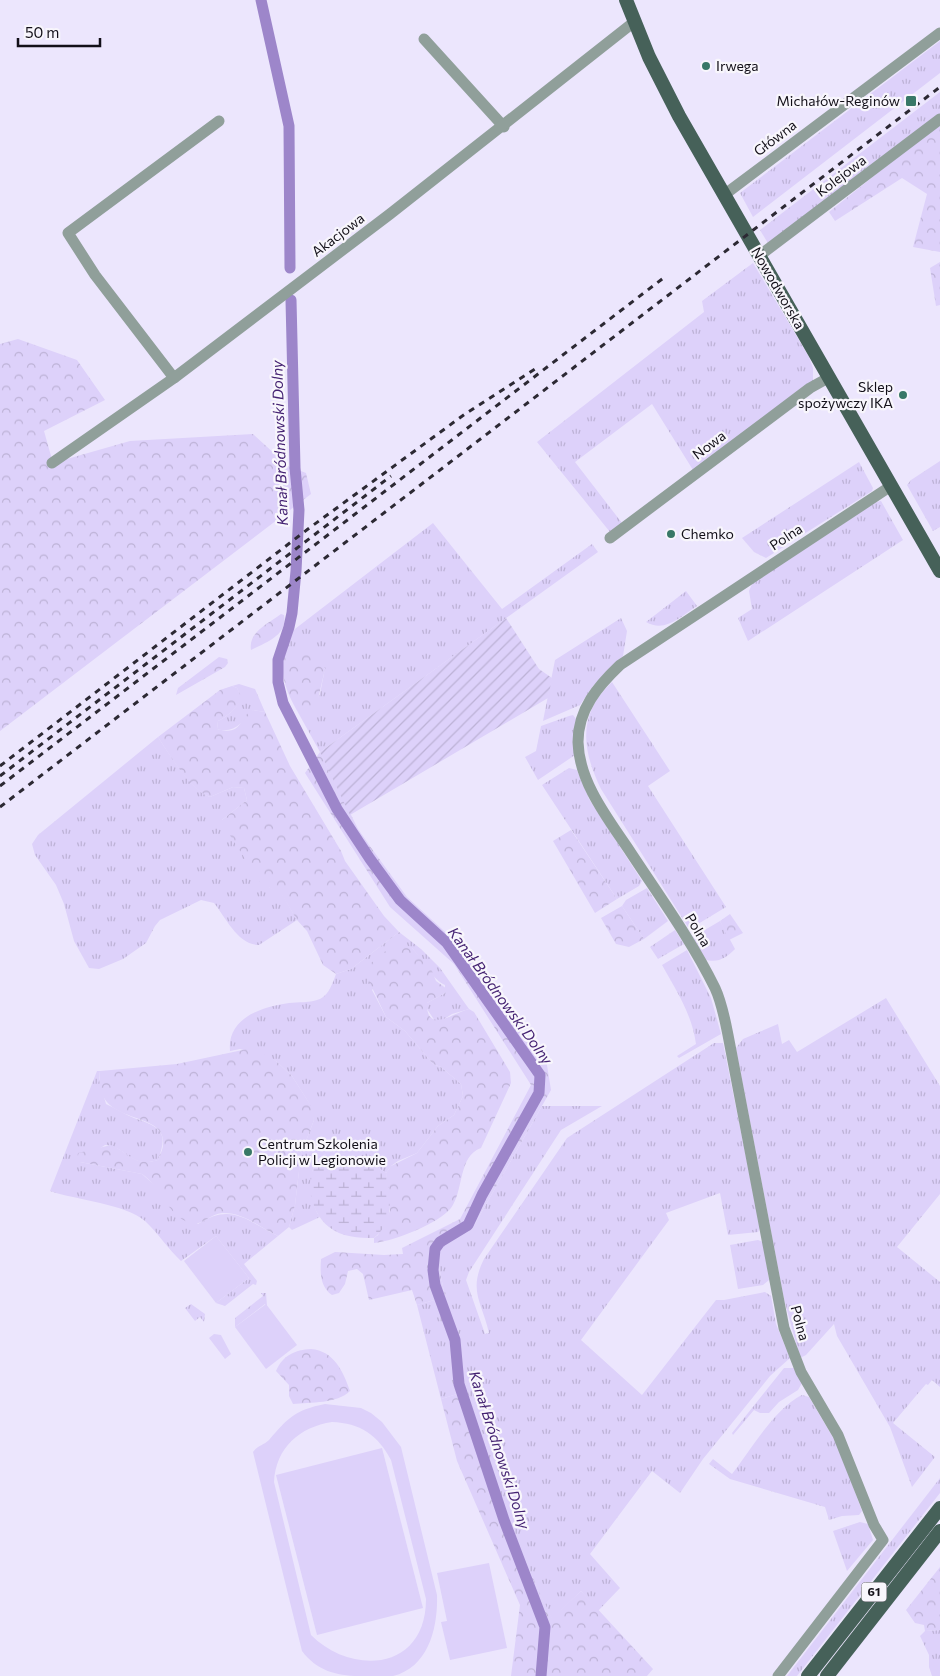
<svg xmlns="http://www.w3.org/2000/svg" width="940" height="1676" font-family="Commissioner,sans-serif">
<style>
.grass{fill:url(#grass-tufts)}
.forest{fill:url(#forest-crowns)}
.wetland{fill:url(#wetland-marsh)}
.park{fill:#ddd1fa;fill-rule:evenodd}
.garden{fill:url(#garden-furrows)}
.lines{fill:none;stroke-linecap:round;stroke-linejoin:round}
.canal{stroke:#9d86ca;stroke-width:11}
.minor{stroke:#909f9a;stroke-width:11}
.major{stroke:#466159;stroke-width:14}
.rail{stroke:#2c2933;stroke-width:3;stroke-dasharray:6 6;stroke-linecap:butt}
.poi-dot{fill:#387867;stroke:#f8f6fc;stroke-width:2}
.labels{text-anchor:middle;stroke-width:4.5;stroke-linejoin:round;paint-order:stroke}
.shield{fill:#f8f6fc;stroke:#57545c;stroke-width:1}
.shield-label{font-size:12px;font-weight:bold;fill:#120f18}
.poi-label{font-size:14px;fill:#120f18;stroke:#f8f6fc;text-anchor:start}
.street-label{font-size:14px;fill:#120f18;stroke:#f8f6fc}
.water-label{font-size:15px;font-style:italic;fill:#452373;stroke:#f8f6fc}
</style>
<defs>
<pattern id="grass-tufts" width="24" height="20" patternUnits="userSpaceOnUse" patternTransform="scale(1.25)"><rect width="24" height="20" fill="#ddd1fa"/><path d="M3 7l-1-3M5 7V3M7 7l1-3M15 17l-1-3M17 17v-4M19 17l1-3" fill="none" stroke="#bdb2d6"/></pattern>
<pattern id="forest-crowns" width="20" height="18" patternUnits="userSpaceOnUse" patternTransform="scale(1.25)"><rect width="20" height="18" fill="#ddd1fa"/><path d="M2 6a3 3 0 1 1 6 0M12 15a3 3 0 1 1 6 0" fill="none" stroke="#bdb2d6"/></pattern>
<pattern id="wetland-marsh" width="20" height="14" patternUnits="userSpaceOnUse" patternTransform="scale(1.25)"><rect width="20" height="14" fill="#ddd1fa"/><path d="M1 5h8M5 5V1M11 12h8M15 12V8" fill="none" stroke="#bdb2d6"/></pattern>
<pattern id="garden-furrows" width="10" height="10" patternUnits="userSpaceOnUse" patternTransform="scale(1.25)"><rect width="10" height="10" fill="#ddd1fa"/><path d="M-1 1l2-2M0 10L10 0M9 11l2-2" fill="none" stroke="#bdb2d6"/></pattern>
</defs>
<rect width="100%" height="100%" fill="#ece6fd"/>
<g class="grass">
<path d="M940 41V73L753 217 740 193Z"/>
<path d="M940 92V114L769 245 760 230Z"/>
<path d="M753 263 809 357 813 368V381L693 470 652 404 575 462 622 523 610 532 537 442 704 312 702 301Z"/>
<path d="M940 461V527L933 531 907 485 911 480Z"/>
<path d="M859 462 873 488 872 491 766 558 754 552 742 538Z"/>
<path d="M881 501 903 540 748 641 738 618 752 609 749 591 752 584 876 502Z"/>
<path d="M433 523 502 609 592 544 598 552 320 752 300 716 308 715 320 694 325 668 284 653 291 632Z"/>
<path d="M686 591 697 606C680 617 665 633 646 622Z"/>
<path d="M621 618 627 631 623 656 593 686 580 705 543 721 555 660Z"/>
<path d="M612 682 670 771 648 786 726 907 693 927H688L601 789C582 750 577 714 612 682Z"/>
<path d="M239 684 255 689 265 712 253 710C243 722 234 734 217 729L218 721C227 717 238 707 241 698L237 688 232 686Z"/>
<path d="M569 716 573 715 576 719 575 755 538 780 525 757 536 751 541 726Z"/>
<path d="M158 737C169 754 192 791 210 797L233 787 244 788 247 800 222 820 269 887 282 894 297 920 259 945C238 945 226 918 214 903L201 900 160 920 155 926 146 943 123 959 99 969 89 968 74 941 64 904 56 885 35 855 32 844 38 835Z"/>
<path d="M569 768 577 770 589 799 642 881 639 886 617 899 542 785Z"/>
<path d="M647 888 668 921 644 939 622 906 626 900Z"/>
<path d="M720 921 735 949C726 958 717 964 704 959L693 937Z"/>
<path d="M675 930 684 944 658 959 650 947Z"/>
<path d="M399 932 421 949 440 968 469 1009 452 1014 441 1021H435L427 1009V1003L445 993V985C432 979 422 959 412 948L372 990 386 1017 405 1031 433 1064 441 1067 461 1084 463 1096 454 1115 438 1126 417 1153 398 1161 391 1166 386 1173C360 1154 307 1133 312 1188 313 1200 313 1208 320 1217L292 1230 289 1227 295 1205 301 1154 314 1120 309 1103 292 1076 276 1061 240 1049 230 1051C227 1018 261 1007 289 1003 298 1002 310 1003 320 999 329 995 333 982 336 974L351 969Z"/>
<path d="M687 950 711 998 721 1034 679 1058 677 1056 696 1044C692 1014 676 990 662 965Z"/>
<path d="M886 998 940 1086V1194L897 1247 940 1282V1387L932 1380 928 1385 926 1384 893 1423 935 1457 912 1487 890 1427 837 1336 834 1324 806 1355 800 1358 784 1299 736 1048 743 1039 778 1024 782 1044 789 1040 797 1052Z"/>
<path d="M714 1043H723L760 1227 758 1232 728 1235 720 1193 666 1213 669 1220 581 1340 642 1395 716 1300H724L765 1292 771 1296 776 1324 790 1358 770 1376 703 1459 680 1493 652 1471 590 1554 620 1588 598 1611 581 1591 552 1619C515 1546 491 1468 467 1391L441 1399 417 1305 445 1297 438 1261 440 1247 472 1229 542 1106H602L561 1130 469 1272 466 1280 485 1334 489 1333C482 1302 468 1291 484 1259L567 1138Z"/>
<path d="M97 1071H100L99 1079 106 1104C115 1108 124 1114 134 1118 160 1127 169 1131 158 1160 130 1169 126 1146 105 1145L80 1162 142 1174 198 1224C232 1202 247 1221 278 1236L244 1264 257 1281 256 1285 253 1284 225 1306 216 1303 249 1278 216 1236 181 1261C168 1249 159 1234 145 1221 126 1204 76 1200 50 1191Z"/>
<path d="M758 1240 763 1242 769 1280 763 1285 738 1289 730 1245Z"/>
<path d="M261 1293H266L267 1306 265 1304 235 1327V1318L263 1296Z"/>
<path d="M191 1304 205 1314 204 1322 200 1317 195 1321 185 1308Z"/>
<path d="M214 1334 221 1335 231 1354 225 1359 209 1338Z"/>
<path d="M784 1368H794L802 1383 798 1390 779 1402 769 1413H760L754 1410 733 1435 732 1433Z"/>
<path d="M802 1395 809 1397 838 1446 862 1511 859 1515 842 1516 829 1520 825 1507 730 1479 709 1464 713 1459 732 1474C751 1450 774 1409 802 1395Z"/>
<path d="M940 1478V1493L797 1676H787Z"/>
<path d="M860 1522 868 1524 873 1540 847 1571 833 1531Z"/>
<path d="M940 1630V1676H932L929 1667V1655L920 1636 925 1631Z"/>
</g>
<g class="forest">
<path d="M940 123V252L913 247 927 194 902 178 835 221 829 212Z"/>
<path d="M940 262V305L936 306 930 268Z"/>
<path d="M18 339 77 360 105 400 44 431 53 463 130 441 253 434 288 466 306 473 311 494 0 731V344Z"/>
<path d="M281 614 284 615C288 635 267 642 251 650 248 632 268 624 281 614Z"/>
<path d="M305 651 320 658 325 669 316 708 308 716H300C288 695 279 677 284 653Z"/>
<path d="M219 657 227 659 228 663 225 667 176 695 178 688Z"/>
<path d="M232 686 237 688 242 698C238 707 227 717 218 721L217 729C244 737 238 716 253 710L265 712 290 766 341 851 345 861 384 916 399 932 351 969 336 974 323 965 307 931 297 920 282 895 260 882 222 823V820L247 800 244 788 233 787 210 797C191 791 169 754 158 737L220 690Z"/>
<path d="M320 752 358 829 372 849 407 897 455 941 525 1038 546 1059 551 1090 472 1229 440 1248 438 1261 445 1297 417 1305 412 1290 369 1300 363 1274 357 1269 348 1271 345 1284 339 1293 332 1295C320 1287 320 1272 321 1259L335 1252 384 1255 403 1254 402 1248 460 1219 531 1085 454 964 390 907 305 773Z"/>
<path d="M571 830 617 899 595 913 553 841Z"/>
<path d="M622 906 644 939 629 947 616 944 601 918Z"/>
<path d="M730 914 743 933 729 940 720 921Z"/>
<path d="M400 942 412 948 432 971 436 981 447 989 445 993 427 1003C426 1035 455 1012 469 1009L474 1012 510 1072 511 1083 481 1148C458 1156 464 1190 451 1208 438 1224 394 1241 374 1243V1238L378 1235 390 1211 386 1173 391 1166 417 1153 438 1126 454 1115 463 1096 461 1084 441 1067 433 1064 405 1031 386 1017 369 981 371 963 394 944Z"/>
<path d="M252 1048 276 1061 292 1076 313 1109 314 1120 301 1154 295 1205 289 1227 278 1236C259 1227 243 1212 222 1213 210 1214 201 1227 190 1223 167 1215 161 1187 142 1174L80 1162 77 1158 78 1153 111 1145C129 1153 135 1167 158 1160 160 1155 163 1149 163 1145 167 1107 92 1130 100 1071L177 1064Z"/>
<path d="M311 1349C334 1351 343 1371 350 1391 337 1404 311 1402 293 1404L289 1396V1385L276 1371C283 1355 295 1350 311 1349Z"/>
<path d="M467 1391C491 1468 515 1546 552 1618L581 1591 653 1669 647 1676H511L520 1605 457 1461 441 1399Z"/>
<path d="M940 1567V1630L925 1631 924 1625 915 1623 906 1610Z"/>
</g>
<path class="wetland" d="M328 1153C351 1151 368 1160 386 1173 391 1197 395 1221 374 1238 359 1238 341 1237 329 1227 308 1211 300 1167 328 1153Z"/>
<g class="park">
<path d="M216 1236 249 1278 216 1303 184 1261Z"/>
<path d="M266 1304 297 1345 266 1369 235 1327Z"/>
<path d="M325 1404 361 1408 371 1413 382 1422 401 1447 437 1595C438 1627 429 1667 393 1676 383 1676 369 1676 359 1676 336 1676 316 1670 302 1651L253 1452C257 1446 264 1445 269 1440 288 1418 295 1410 325 1404ZM332 1422C360 1423 378 1435 391 1460L426 1599C426 1671 352 1676 311 1635L274 1482C276 1447 300 1427 332 1422Z"/>
<path d="M382 1448 423 1608 317 1635 276 1475Z"/>
<path d="M489 1563 507 1648 450 1660 441 1622 447 1621 437 1573Z"/>
</g>
<path class="garden" d="M506 618 539 669 552 678 548 698 350 815 320 752Z"/>
<g class="lines">
<g class="canal">
<path d="M261 0 289 126 290 268"/>
<path d="M291 300 295 468 299 510 296 571 292 613 289 627 278 660V682L283 703 337 809 370 859 400 900 447 943 540 1075 539 1093 482 1195 468 1225 440 1242 435 1249 433 1270 435 1285 455 1340 459 1384 504 1520 545 1627 541 1676"/>
</g>
<g class="minor">
<path d="M424 39 504 127"/>
<path d="M724 195 940 33"/>
<path d="M759 256 940 119"/>
<path d="M174 378 95 275 68 233 219 121"/>
<path d="M52 463 174 378 390 214 634 22"/>
<path d="M610 538 810 388 828 378"/>
<path d="M778 1676 883 1540 874 1525 838 1435 801 1372 784 1328 728 1035C725 1020 722 1003 715 988 692 941 660 897 631 853 609 820 579 783 578 742 578 709 598 686 620 665L891 486"/>
</g>
<g class="major">
<path d="M626 0 649 57 679 116 940 571"/>
<path d="M808 1676 940 1508"/>
<path d="M827 1676 940 1531"/>
</g>
<g class="rail">
<path d="M0 766 308 529 465 414 535 369"/>
<path d="M0 776 391 476"/>
<path d="M0 786 666 276"/>
<path d="M0 807 940 87"/>
</g>
</g>
<g class="poi-dot">
<circle cx="706" cy="66" r="5"/>
<rect x="905" y="95" width="12" height="12" rx="2.5"/>
<circle cx="903" cy="395" r="5"/>
<circle cx="671" cy="534" r="5"/>
<circle cx="248" cy="1152" r="5"/>
</g>
<g class="labels">
<rect class="shield" x="861.5" y="1582.5" width="25" height="19" rx="4"/>
<g class="shield-label">
<text x="874" y="1596">61</text>
</g>
<g class="poi-label">
<text x="716" y="71">Irwega</text>
<text x="900" y="106" text-anchor="end">Michałów-Reginów</text>
<text x="893" y="392" text-anchor="end">Sklep<tspan x="893" dy="16">spożywczy IKA</tspan></text>
<text x="681" y="539">Chemko</text>
<text x="258" y="1149">Centrum Szkolenia<tspan x="258" dy="16">Policji w Legionowie</tspan></text>
</g>
<g class="street-label">
<text transform="translate(775 138) rotate(-37)" y="5">Główna</text>
<text transform="translate(841 176) rotate(-37)" y="5">Kolejowa</text>
<text transform="translate(338 235) rotate(-37)" y="5">Akacjowa</text>
<text transform="translate(778 288) rotate(60)" y="5">Nowodworska</text>
<text transform="translate(709 445) rotate(-37)" y="5">Nowa</text>
<text transform="translate(786 537) rotate(-33)" y="5">Polna</text>
<text transform="translate(698 930) rotate(59)" y="5">Polna</text>
<text transform="translate(800 1323) rotate(75)" y="5">Polna</text>
</g>
<g class="water-label">
<text transform="translate(280 443) rotate(-92)" y="5">Kanał Bródnowski Dolny</text>
<text transform="translate(500 996) rotate(54)" y="5">Kanał Bródnowski Dolny</text>
<text transform="translate(499 1450) rotate(72)" y="5">Kanał Bródnowski Dolny</text>
</g>
</g>
<path d="M18 38v8h82v-8" fill="none" stroke="#120f18" stroke-width="2.5"/>
<text x="25" y="38" font-size="15" fill="#120f18" stroke="#f8f6fc" stroke-width="4" paint-order="stroke">50 m</text>
</svg>
